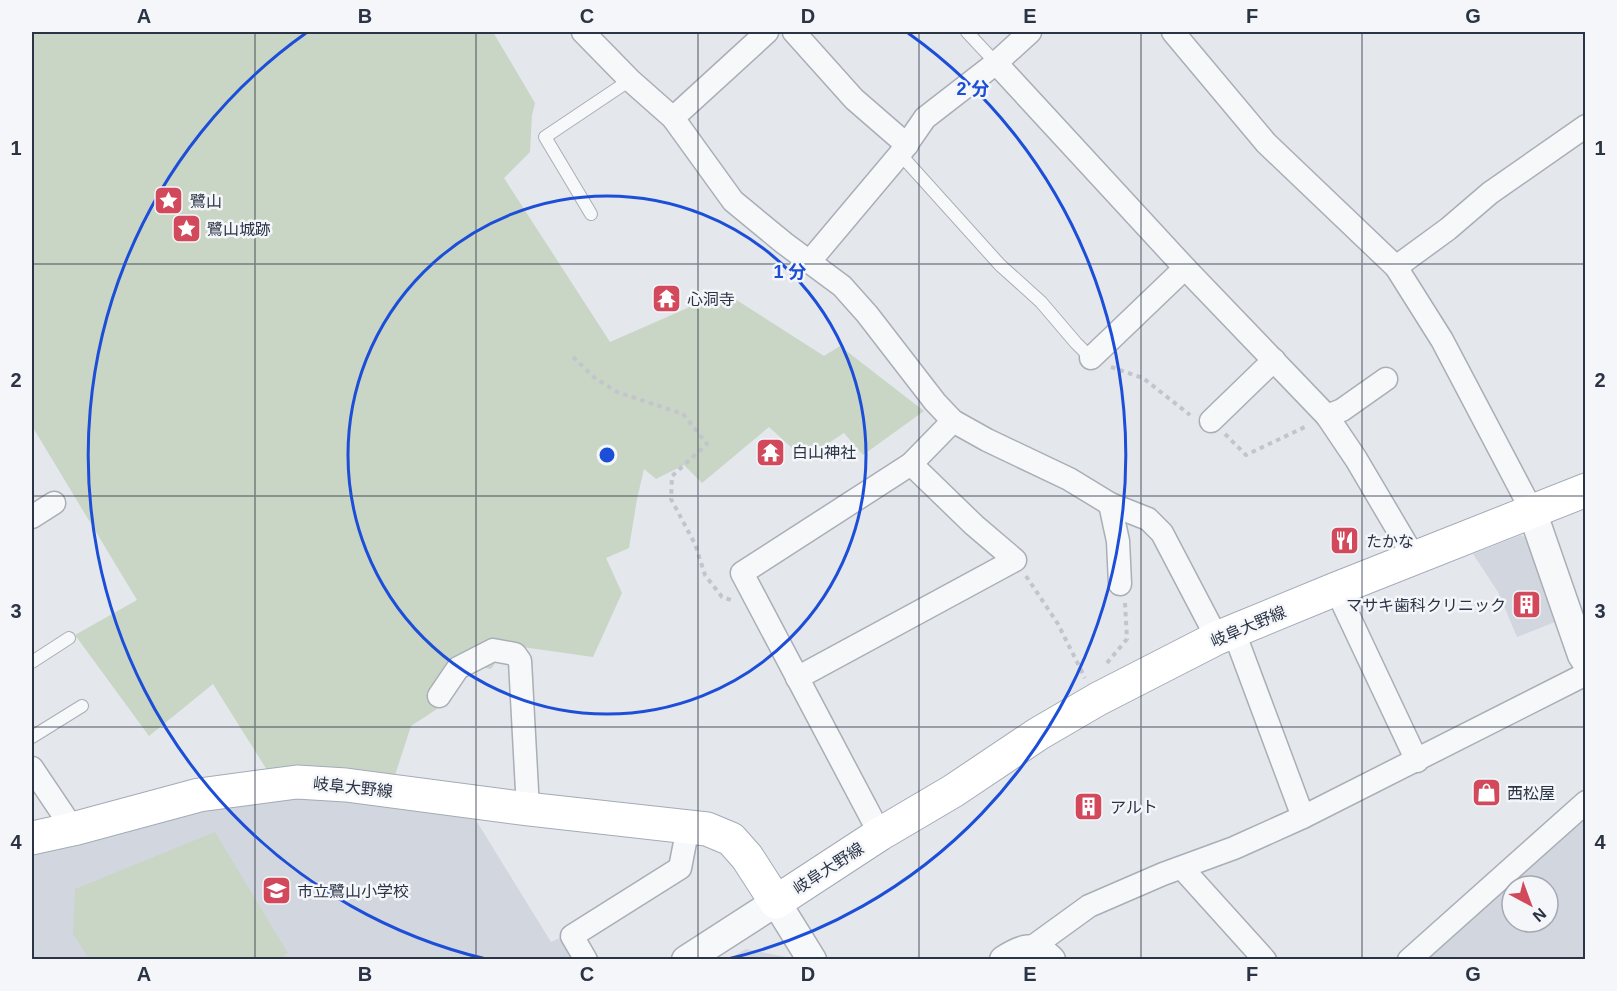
<svg xmlns="http://www.w3.org/2000/svg" width="1617" height="991" font-family="Arial,'Noto Sans JP',sans-serif">
<style>
.built{fill:#d2d6de;fill-rule:evenodd}
.green{fill:#c9d6c5}
.lines{fill:none;stroke-linecap:round;stroke-linejoin:round}
.service-casing{stroke:#a9aeb7;stroke-width:14}
.minor-casing{stroke:#a9aeb7;stroke-width:25}
.tertiary-casing{stroke:#a9aeb7;stroke-width:31}
.primary-casing{stroke:#a3abb8;stroke-width:35}
.path{stroke:#c2c5cb;stroke-width:4;stroke-dasharray:4.5 4.5;stroke-linecap:butt}
.service{stroke:#f7f8fa;stroke-width:12}
.minor{stroke:#f7f8fa;stroke-width:22}
.tertiary{stroke:#f7f8fa;stroke-width:28}
.primary{stroke:#fff;stroke-width:33}
.grid{fill:none;stroke:#2b3445;stroke-width:1.5;stroke-opacity:0.55}
.ring{fill:none;stroke:#1d4ed8;stroke-width:3}
.labels{text-anchor:middle;stroke-width:5;stroke-linejoin:round;paint-order:stroke}
.poi-label{font-size:16px;fill:#2b3445;stroke:#f4f6f9;text-anchor:start}
.street-label{font-size:16px;fill:#2b3445;stroke:#f4f6f9}
.centre{fill:#1d4ed8;stroke:#f4f6f9;stroke-width:3}
.ring-label{font-size:18px;text-anchor:middle;font-weight:bold;fill:#1d4ed8;stroke:#f4f6f9;stroke-width:5;stroke-linejoin:round;paint-order:stroke}
.neatline{fill:none;stroke:#2b3445;stroke-width:2}
.grid-label{font-size:20px;text-anchor:middle;font-weight:bold;fill:#2b3445}
</style>
<rect width="100%" height="100%" fill="#e4e7ec"/>
<g class="built">
<path d="M1521 535 1530 541 1560 620 1517 637 1498 592 1473 554Z"/>
<path d="M303 795 474 817 551 942 562 937 576 959H32V845L219 803Z"/>
<path d="M1585 814V959H1425ZM1512 886H1548V922H1512Z"/>
<path d="M746 949 786 957 788 959H729Z"/>
</g>
<g class="green">
<path d="M32 32H493L535 103 532 115 530 152 504 178 610 342 724 292 824 356 840 346 924 411 863 455 844 433 804 459 769 427 702 483 684 465 656 479 644 469 637 499 629 548 606 558 622 593 593 657 508 645 491 669 452 661 432 687 437 709 411 726 395 775 267 770 213 684 149 736 75 635 137 600 32 426Z"/>
<path d="M215 832 288 953 278 960 89 959 73 934 75 889Z"/>
</g>
<g class="lines">
<defs>
<g id="service">
<path d="M967 32 996 63"/>
<path d="M900 154 1000 265 1041 302 1076 343 1091 358"/>
<path d="M591 214 545 137 630 80"/>
<path d="M32 662 69 638"/>
<path d="M32 737 82 706"/>
</g>
<g id="minor">
<path d="M583 32 630 80 673 118 733 201 784 243 842 286 867 314 935 402 953 421 987 440 1069 479 1110 504 1148 519 1162 533 1217 638"/>
<path d="M794 32 854 99 907 145"/>
<path d="M1173 32 1266 143 1396 267 1442 340 1532 511"/>
<path d="M996 63 1185 268 1327 416 1356 459 1415 559"/>
<path d="M673 118 767 32"/>
<path d="M810 261 900 154 925 118 996 63 1030 32"/>
<path d="M1396 267 1448 229 1490 193 1586 126"/>
<path d="M1091 358 1185 268"/>
<path d="M1327 416 1342 410 1386 379"/>
<path d="M1211 421 1274 360"/>
<path d="M1110 504 1118 541 1120 584"/>
<path d="M32 517 54 503"/>
<path d="M1336 589 1417 761"/>
<path d="M1234 632 1303 817"/>
<path d="M797 678 1015 560 974 525 911 464"/>
<path d="M439 696 458 668 493 650 515 654 520 661 528 809"/>
<path d="M32 768 73 829"/>
<path d="M880 834 742 573 911 464 953 421"/>
<path d="M1182 868 1265 960"/>
<path d="M1031 948 1089 906 1163 874 1234 848 1303 817 1586 674"/>
<path d="M586 960 572 936 680 868 688 827"/>
<path d="M1409 960 1586 802"/>
</g>
<g id="tertiary">
<path d="M1532 511 1582 655 1586 661"/>
<path d="M686 960 776 902 812 960"/>
<path d="M1004 960C1021 949 1035 943 1051 960"/>
</g>
<path id="primary" d="M32 838 73 829 199 795 297 782 346 785 528 809 707 829 731 839 747 857 776 902 880 834 953 791 1038 734 1098 699 1217 638 1336 589 1586 490"/>
</defs>
<use href="#service" class="service-casing"/>
<use href="#minor" class="minor-casing"/>
<use href="#tertiary" class="tertiary-casing"/>
<use href="#primary" class="primary-casing"/>
<g class="path">
<path d="M573 357 595 378 617 392 683 414 707 444 672 476 671 499 695 544 705 575 722 597 734 601"/>
<path d="M1111 367 1143 378 1190 415"/>
<path d="M1225 434 1246 455 1307 426"/>
<path d="M1026 576 1058 624 1085 678"/>
<path d="M1107 663 1127 639 1125 603"/>
</g>
<use href="#service" class="service"/>
<use href="#minor" class="minor"/>
<use href="#tertiary" class="tertiary"/>
<use href="#primary" class="primary"/>
</g>
<path class="grid" d="M255 32V960M476 32V960M698 32V960M919 32V960M1141 32V960M1362 32V960M32 264H1586M32 496H1586M32 727H1586"/>
<g class="ring">
<circle cx="607" cy="455" r="259"/>
<path d="M486 959A518 518 0 0 1 306 33M908 33A518 518 0 0 1 728 959"/>
</g>
<defs>
<symbol id="sight-square" viewBox="-11 -11 22 22"><rect x="-9" y="-9" width="18" height="18" rx="4" fill="#d1495b" stroke="#f4f6f9"/><path d="M0-6L1.8-2.2L6-1.7L2.9 1.2L3.7 5.4L0 3.3L-3.7 5.4L-2.9 1.2L-6-1.7L-1.8-2.2Z" fill="#fff"/></symbol>
<symbol id="temple-square" viewBox="-11 -11 22 22"><rect x="-9" y="-9" width="18" height="18" rx="4" fill="#d1495b" stroke="#f4f6f9"/><path d="M0-6L5-2H3V0L6.5 2.5H4V6H1.5V3h-3V6H-4V2.5H-6.5L-3 0V-2H-5Z" fill="#fff"/></symbol>
<symbol id="restaurant-square" viewBox="-11 -11 22 22"><rect x="-9" y="-9" width="18" height="18" rx="4" fill="#d1495b" stroke="#f4f6f9"/><path d="M-5-6h1v4h1v-4h1v4h1v-4h1v5L-1.5 .5V6h-2V.5L-5-1ZM5-6V6H3V1.5H1.5Q1.5-4 5-6Z" fill="#fff"/></symbol>
<symbol id="building-square" viewBox="-11 -11 22 22"><rect x="-9" y="-9" width="18" height="18" rx="4" fill="#d1495b" stroke="#f4f6f9"/><path d="M-4-6H4V6H1V3H-1V6H-4ZM-2.5-4.3h1.7v1.8h-1.7ZM.8-4.3h1.7v1.8H.8ZM-2.5-1h1.7V.8h-1.7ZM.8-1h1.7V.8H.8Z" fill="#fff"/></symbol>
<symbol id="shop-square" viewBox="-11 -11 22 22"><rect x="-9" y="-9" width="18" height="18" rx="4" fill="#d1495b" stroke="#f4f6f9"/><path d="M-5-2.5h2.3a2.7 3.5 0 0 1 5.4 0H5L5.5 6h-11ZM-1.5-2.5h3a1.5 2.3 0 0 0-3 0Z" fill="#fff"/></symbol>
<symbol id="school-square" viewBox="-11 -11 22 22"><rect x="-9" y="-9" width="18" height="18" rx="4" fill="#d1495b" stroke="#f4f6f9"/><path d="M0-5L7-2L0 1L-7-2ZM-4 1L0 2.5L4 1V4Q0 6-4 4Z" fill="#fff"/></symbol>
</defs>
<g fill-rule="evenodd">
<use href="#sight-square" x="152" y="184" width="33" height="33"/>
<use href="#sight-square" x="170" y="212" width="33" height="33"/>
<use href="#temple-square" x="650" y="282" width="33" height="33"/>
<use href="#temple-square" x="754" y="436" width="33" height="33"/>
<use href="#restaurant-square" x="1328" y="524" width="33" height="33"/>
<use href="#building-square" x="1510" y="588" width="33" height="33"/>
<use href="#shop-square" x="1470" y="776" width="33" height="33"/>
<use href="#building-square" x="1072" y="790" width="33" height="33"/>
<use href="#school-square" x="260" y="874" width="33" height="33"/>
</g>
<g class="labels">
<g class="poi-label">
<text x="190" y="207">鷺山</text>
<text x="207" y="235">鷺山城跡</text>
<text x="687" y="305">心洞寺</text>
<text x="792" y="458">白山神社</text>
<text x="1366" y="547">たかな</text>
<text x="1506" y="611" text-anchor="end">マサキ歯科クリニック</text>
<text x="1507" y="799">西松屋</text>
<text x="1110" y="813">アルト</text>
<text x="297" y="897">市立鷺山小学校</text>
</g>
<g class="street-label">
<text transform="translate(1248 626) rotate(-23)" y="6">岐阜大野線</text>
<text transform="translate(353 787) rotate(6)" y="6">岐阜大野線</text>
<text transform="translate(828 868) rotate(-33)" y="6">岐阜大野線</text>
</g>
</g>
<circle cx="607" cy="455" r="9" class="centre"/>
<g class="ring-label">
<text x="973" y="95">2 分</text>
<text x="790" y="278">1 分</text>
</g>
<rect width="1617" height="991" fill="none" stroke="#f4f6f9" stroke-width="66"/>
<g transform="translate(1530 904) rotate(139)"><circle r="28" fill="#f4f6f9" stroke="#a4a8b1" stroke-width="1.5"/>
<path d="M0-4.5L10 22L0 15L-10 22Z" fill="#d1495b"/>
<text y="-9" font-size="16" font-weight="bold" text-anchor="middle" fill="#2b3445">N</text>
</g>
<rect x="33" y="33" width="1551" height="925" class="neatline"/>
<g class="grid-label">
<text x="144" y="23">A</text>
<text x="365" y="23">B</text>
<text x="587" y="23">C</text>
<text x="808" y="23">D</text>
<text x="1030" y="23">E</text>
<text x="1252" y="23">F</text>
<text x="1473" y="23">G</text>
<text x="16" y="155">1</text>
<text x="1600" y="155">1</text>
<text x="16" y="387">2</text>
<text x="1600" y="387">2</text>
<text x="16" y="618">3</text>
<text x="1600" y="618">3</text>
<text x="16" y="849">4</text>
<text x="1600" y="849">4</text>
<text x="144" y="981">A</text>
<text x="365" y="981">B</text>
<text x="587" y="981">C</text>
<text x="808" y="981">D</text>
<text x="1030" y="981">E</text>
<text x="1252" y="981">F</text>
<text x="1473" y="981">G</text>
</g>
</svg>
